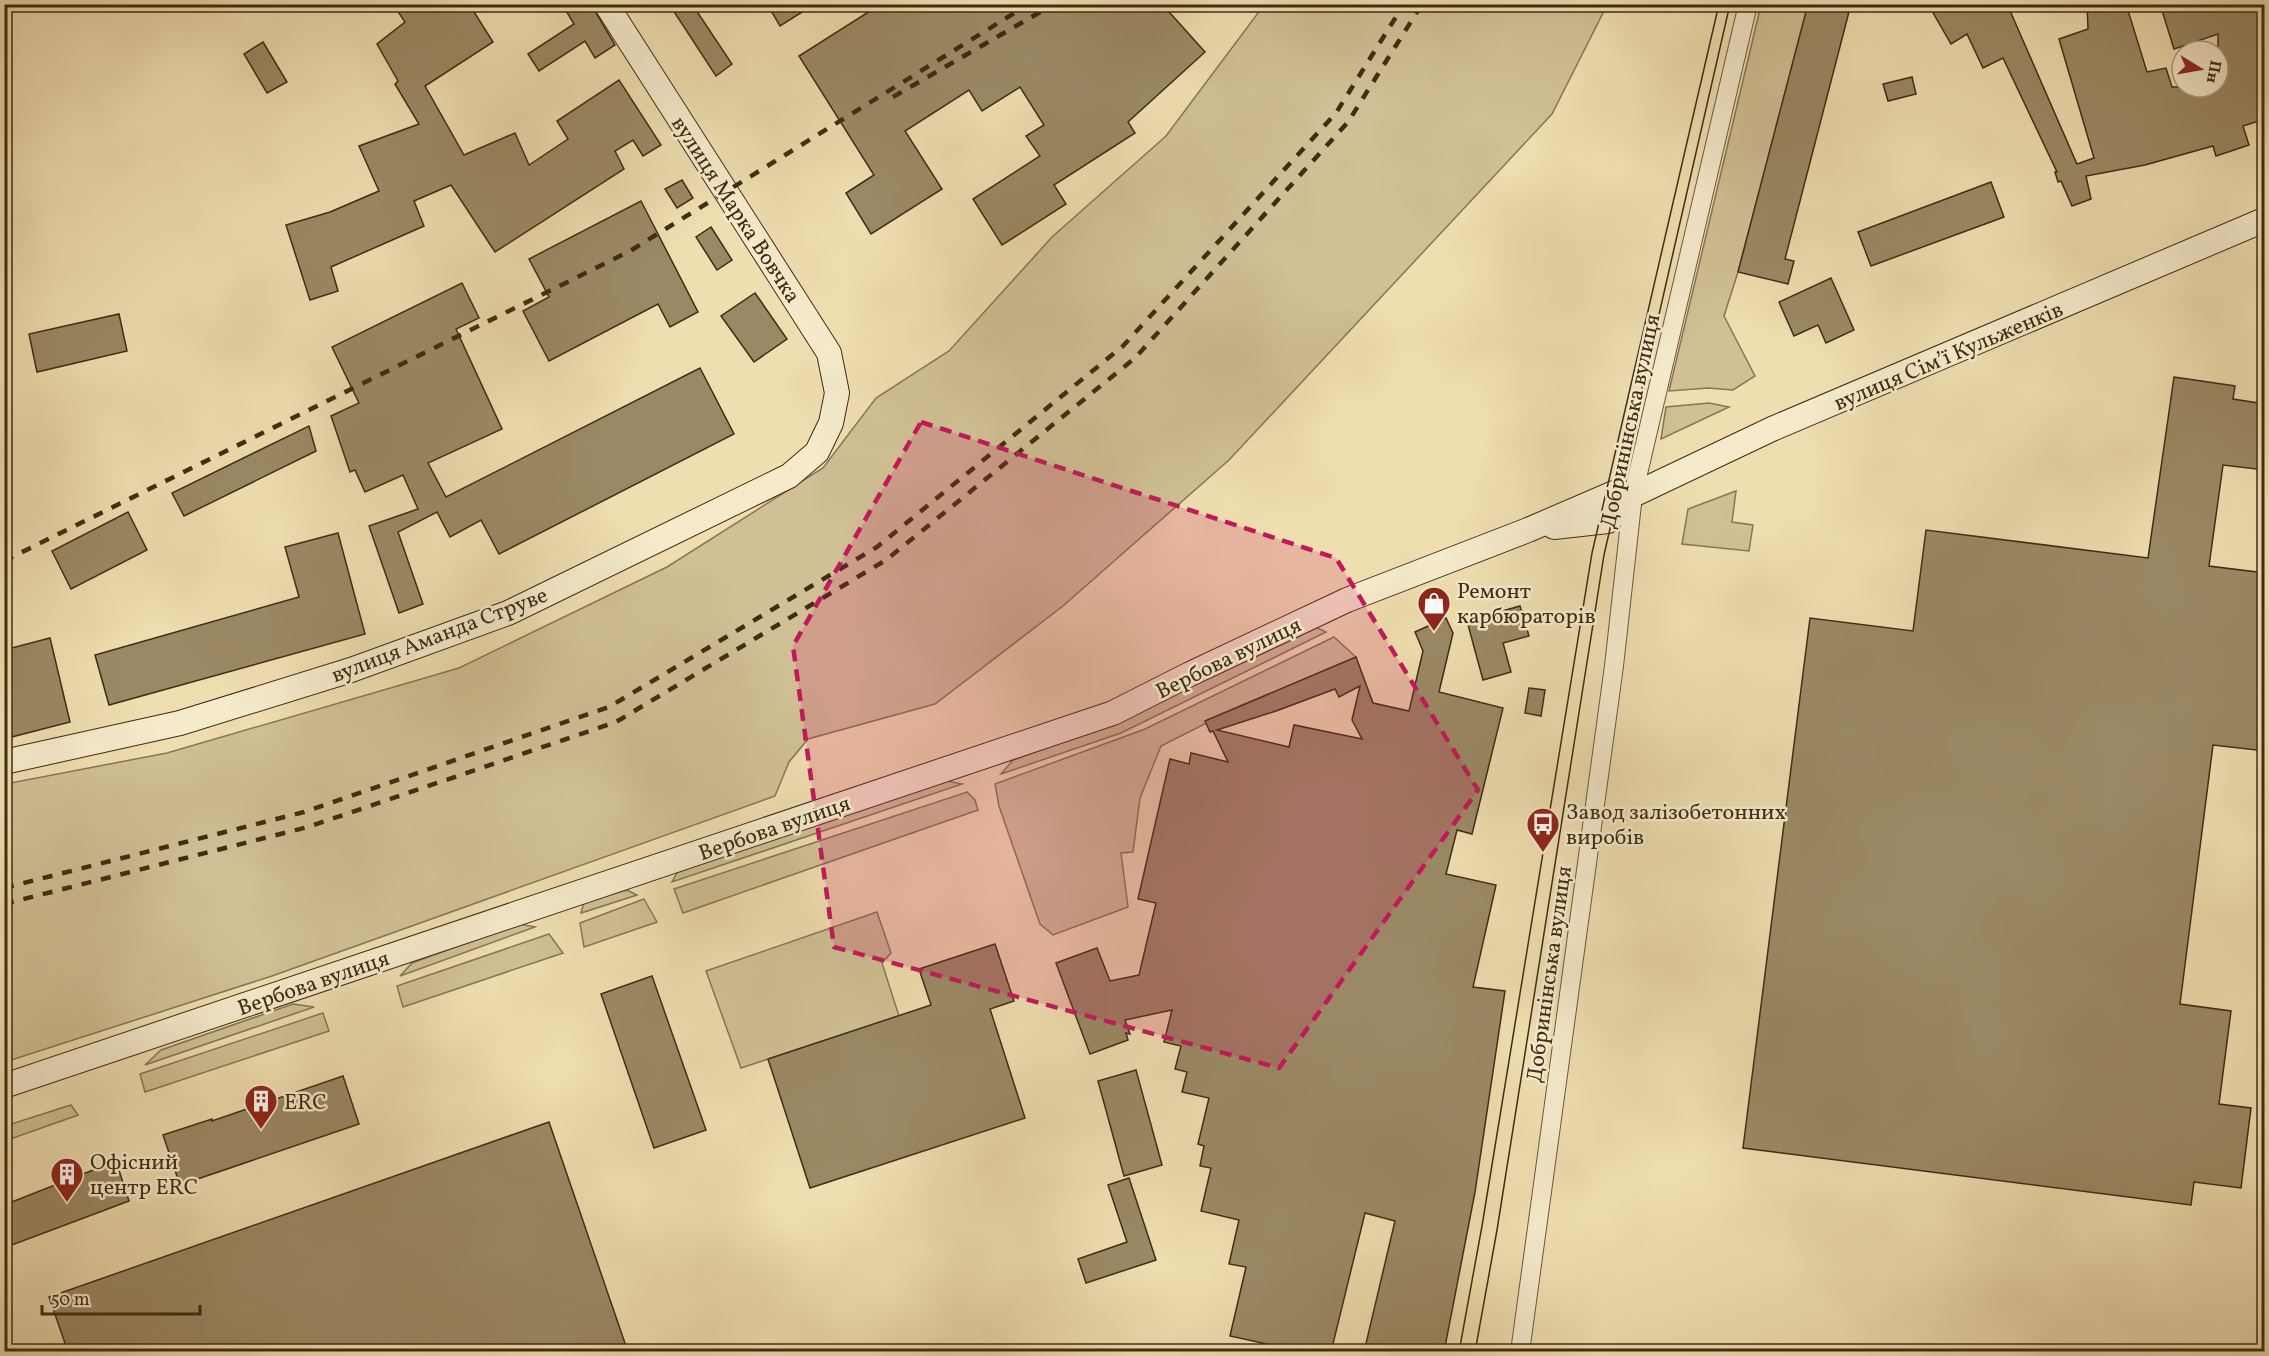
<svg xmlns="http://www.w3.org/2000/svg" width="2269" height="1356" font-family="Vollkorn,serif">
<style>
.green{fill:#d1c095;stroke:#887654;stroke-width:1.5}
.building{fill:#9b8965;stroke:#3f2c13;stroke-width:1.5;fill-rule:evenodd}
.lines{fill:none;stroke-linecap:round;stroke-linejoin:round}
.minor-casing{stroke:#6b583a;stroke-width:20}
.secondary-casing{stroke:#3f2c13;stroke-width:26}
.minor{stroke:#f5eacc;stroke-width:18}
.secondary{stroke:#f5eacc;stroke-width:24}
.tram{stroke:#3f2c13;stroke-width:1.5}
.rail{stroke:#3f2c13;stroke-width:4.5;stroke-dasharray:10 10;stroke-linecap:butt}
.marked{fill:#c2185b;fill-opacity:0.2;stroke:#c2185b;stroke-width:4.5;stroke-dasharray:12 8;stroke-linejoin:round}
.labels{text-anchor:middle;stroke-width:5;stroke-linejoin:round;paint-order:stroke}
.street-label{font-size:22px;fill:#3f2c13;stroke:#f5eacc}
.poi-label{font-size:22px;fill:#3f2c13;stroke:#f5eacc;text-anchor:start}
</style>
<rect width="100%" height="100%" fill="#efdeb0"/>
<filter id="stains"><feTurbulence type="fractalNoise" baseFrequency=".00333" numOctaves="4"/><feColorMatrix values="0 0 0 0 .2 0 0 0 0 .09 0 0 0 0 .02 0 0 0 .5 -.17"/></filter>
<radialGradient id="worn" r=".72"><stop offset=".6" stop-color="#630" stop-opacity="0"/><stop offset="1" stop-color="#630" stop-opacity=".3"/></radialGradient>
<g class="green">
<path d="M1264 5H1607L1552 114 1229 460 1063 606 935 704 808 739 789 762 775 796 272 976 5 1062V784L167 753 459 668 667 567 823 468 876 398 949 351 1052 237 1166 136Z"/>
<path d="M1761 5H1808L1738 272 1724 316 1755 376 1733 390 1708 388 1669 391Z"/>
<path d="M1709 403 1729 407 1661 439 1666 407Z"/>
<path d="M1736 491 1732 522 1753 525 1749 551 1682 544 1688 509Z"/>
<path d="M1315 627 1326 632 1121 733 1001 774 1013 760 1098 730Z"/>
<path d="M1334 637 1356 657 1238 707 1161 746 1140 798 1133 852 1121 853 1128 907 1053 935 1040 924 999 806 995 784 1145 729Z"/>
<path d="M947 781 962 784 672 882 678 871Z"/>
<path d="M967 792 975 800 978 810 683 913 674 889Z"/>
<path d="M627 890 637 895 581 913 584 902Z"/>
<path d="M644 899 657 922 584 947 580 923Z"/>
<path d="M877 912 891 953 882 963 899 1016 741 1068 706 971Z"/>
<path d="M519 924 535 927 400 976 412 963Z"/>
<path d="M549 934 563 953 403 1007 397 986Z"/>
<path d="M293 1004 314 1007 145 1065 161 1050Z"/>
<path d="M323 1013 329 1031 145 1092 140 1074Z"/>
<path d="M71 1105 78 1115 5 1141V1126Z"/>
</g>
<g class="building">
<path d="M393 4H469L493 42 425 86 464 155 515 133 529 165 568 139 557 121 619 80 661 145 643 156 633 140 615 151 624 169 495 252 451 185 414 201 424 226 331 267 338 291 310 300 286 225 330 212 379 191 359 146 419 124 395 84 398 81 377 44 405 22Z"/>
<path d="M562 4H591L615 45 595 58 585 41 539 71 528 54 574 24Z"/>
<path d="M669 4H692L732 64 716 76Z"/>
<path d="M767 4H815L780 26Z"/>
<path d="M881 4H1162L1205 52 1128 122 1135 133 1054 185 1066 204 1002 245 973 199 1040 156 1026 136 1044 125 1020 87 982 111 969 90 905 131 942 189 871 234 846 193 874 175 799 56Z"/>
<path d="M1808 4H1851L1785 259 1794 261 1788 284 1738 272Z"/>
<path d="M1928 4H2006L2011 13 2077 164 2094 158 2059 39 2088 29 2087 4H2126L2147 72 2166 68 2172 87H2218V34L2174 49 2160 4H2259L2265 20V119L2243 126 2249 145 2216 156 2213 146 2145 165 2086 176 2091 199 2072 206 2061 181 2058 182 2055 172H2057L2003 58 1983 68 1967 34 1951 44Z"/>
<path d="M263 42 287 82 267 93 244 54Z"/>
<path d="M1912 77 1916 94 1888 101 1883 84Z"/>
<path d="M682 180 693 198 677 208 665 189Z"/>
<path d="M1991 182 2004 217 1871 266 1858 232Z"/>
<path d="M641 201 698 312 670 327 658 304 549 361 523 311 549 297 529 259Z"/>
<path d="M711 227 732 260 717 270 696 237Z"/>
<path d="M1831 278 1854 330 1826 343 1818 325 1794 336 1779 302Z"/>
<path d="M462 283 479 318 456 329 502 429 428 463 446 497 700 368 734 434 499 554 481 520 450 537 437 512 398 532 423 604 399 613 369 526 418 509 403 475 365 492 355 470 350 472 331 416 359 403 332 347Z"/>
<path d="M755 293 787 339 754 362 721 316Z"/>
<path d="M119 314 127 351 37 372 29 334Z"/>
<path d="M2174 377 2235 386 2233 399 2265 404V470L2223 465 2209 566 2265 573V751L2213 745 2180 1004 2231 1011 2219 1104 2251 1108 2241 1188 2194 1182 2191 1205 1743 1148 1810 618 1913 631 1926 530 2148 558Z"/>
<path d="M309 426 316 451 184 516 172 493Z"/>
<path d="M128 512 147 550 71 589 52 551Z"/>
<path d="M338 533 365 634 109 705 95 655 299 597 285 547Z"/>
<path d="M1520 606 1529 636 1503 643 1511 672 1483 680 1467 621Z"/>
<path d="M1446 618 1453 633 1439 692 1503 708 1472 834 1457 830 1446 874 1496 885 1473 987 1505 991 1475 1192 1444 1352H1364L1395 1221 1365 1213 1331 1352H1265L1267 1344 1230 1336 1246 1267 1229 1264 1239 1220 1201 1211 1211 1168 1200 1166 1204 1146 1198 1144 1209 1098 1182 1092 1187 1072 1175 1069 1181 1046 1164 1042 1172 1010 1125 1020 1130 1034 1126 1033 1128 1040 1090 1054 1056 963 1097 948 1110 981 1139 975 1156 903 1138 899 1170 759 1189 764 1191 753 1228 762 1213 731 1210 732 1205 721 1356 657 1373 703 1409 711 1423 651 1415 632ZM1360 686 1352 720 1362 739 1294 725 1289 747 1217 730 1276 711 1335 689 1339 697Z"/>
<path d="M50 638 70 722 4 739V650Z"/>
<path d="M1529 688 1545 690 1541 716 1525 713Z"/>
<path d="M995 944 1014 1001 990 1009 1025 1118 810 1188 768 1059 931 1005 919 969Z"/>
<path d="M652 976 706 1130 654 1148 601 994Z"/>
<path d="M1136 1070 1162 1165 1124 1176 1098 1081Z"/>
<path d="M343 1076 359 1124 180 1185 163 1135 212 1119V1121Z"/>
<path d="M549 1122 628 1352H68L49 1297Z"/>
<path d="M116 1161 129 1201 4 1248V1205Z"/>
<path d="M1129 1178 1156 1260 1086 1283 1078 1259 1127 1242 1108 1185Z"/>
</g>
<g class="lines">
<defs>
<path id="minor" d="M1520 1352 1614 666 1633 495 1748 4"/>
<g id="secondary">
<path d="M1554 527 1608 521 1633 495 1772 429 2264 220"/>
<path d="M4 762 180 723 351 670 508 613 789 476 817 452 831 423 837 393 829 353 606 4"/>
<path d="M4 1086 1113 713 1190 674 1347 600 1528 530 1614 493 1633 495"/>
</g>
</defs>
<use href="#minor" class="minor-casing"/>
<use href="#secondary" class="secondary-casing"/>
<use href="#minor" class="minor"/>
<use href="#secondary" class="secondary"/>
<g class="tram">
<path d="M1459 1352 1482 1226 1592 553 1719 4"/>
<path d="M1475 1352 1497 1230 1604 555 1730 4"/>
</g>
<g class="rail">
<path d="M893 97 1054 4"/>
<path d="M4 561 630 251 1029 4"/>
<path d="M4 888 304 812 609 707 877 547 1123 346 1336 113 1404 4"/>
<path d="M4 904 308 827 616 722 886 560 1135 358 1348 122 1422 4"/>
</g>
</g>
<path class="marked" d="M921 422 1336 558 1478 790 1279 1068 834 947 793 646Z"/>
<defs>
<symbol id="shop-pin" viewBox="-11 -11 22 30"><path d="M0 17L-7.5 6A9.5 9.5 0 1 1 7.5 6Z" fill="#8f2418" stroke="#f5eacc"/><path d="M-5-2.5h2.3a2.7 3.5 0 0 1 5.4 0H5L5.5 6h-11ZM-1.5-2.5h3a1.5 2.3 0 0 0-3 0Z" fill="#fff"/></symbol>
<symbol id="bus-pin" viewBox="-11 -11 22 30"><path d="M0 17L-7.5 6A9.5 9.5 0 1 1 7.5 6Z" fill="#8f2418" stroke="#f5eacc"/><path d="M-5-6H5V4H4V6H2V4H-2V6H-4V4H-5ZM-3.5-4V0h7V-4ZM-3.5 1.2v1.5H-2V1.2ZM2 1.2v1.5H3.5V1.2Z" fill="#fff"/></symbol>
<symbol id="building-pin" viewBox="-11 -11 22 30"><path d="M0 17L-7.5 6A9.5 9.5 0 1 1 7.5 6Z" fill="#8f2418" stroke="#f5eacc"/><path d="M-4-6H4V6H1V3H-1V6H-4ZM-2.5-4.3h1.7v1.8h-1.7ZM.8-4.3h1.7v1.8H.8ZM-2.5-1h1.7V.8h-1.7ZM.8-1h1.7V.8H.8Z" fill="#fff"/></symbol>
</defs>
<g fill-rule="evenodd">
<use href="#shop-pin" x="1415" y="584" width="38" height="52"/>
<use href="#bus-pin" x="1524" y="805" width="38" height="52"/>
<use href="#building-pin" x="242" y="1082" width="38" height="52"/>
<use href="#building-pin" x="48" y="1155" width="38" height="52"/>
</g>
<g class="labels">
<g class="street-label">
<text transform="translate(737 209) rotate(57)" y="8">вулиця Марка Вовчка</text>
<text transform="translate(1948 355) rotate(-23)" y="8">вулиця Сімʼї Кульженків</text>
<text transform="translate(1629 421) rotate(-78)" y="8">Добринінська вулиця</text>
<text transform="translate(439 634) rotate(-21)" y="8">вулиця Аманда Струве</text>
<text transform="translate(1228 657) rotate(-26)" y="8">Вербова вулиця</text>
<text transform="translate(774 827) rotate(-19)" y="8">Вербова вулиця</text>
<text transform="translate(1548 974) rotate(-82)" y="8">Добринінська вулиця</text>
<text transform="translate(313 982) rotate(-19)" y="8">Вербова вулиця</text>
</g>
<g class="poi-label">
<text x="1457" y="598">Ремонт<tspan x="1457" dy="25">карбюраторів</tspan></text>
<text x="1566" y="819">Завод залізобетонних<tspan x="1566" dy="25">виробів</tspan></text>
<text x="284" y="1109">ERC</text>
<text x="90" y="1169">Офісний<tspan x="90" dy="25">центр ERC</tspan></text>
</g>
</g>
<rect width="2269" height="1356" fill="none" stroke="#efdeb0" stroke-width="24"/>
<rect x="6" y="6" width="2257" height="1344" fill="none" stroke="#3f2c13" stroke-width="3"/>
<rect x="12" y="12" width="2245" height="1332" fill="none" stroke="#3f2c13" stroke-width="1.5"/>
<g transform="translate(2200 69) rotate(101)"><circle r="28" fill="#f5eacc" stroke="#ac9e82" stroke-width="1.5"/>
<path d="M0-4.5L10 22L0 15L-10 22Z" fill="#8f2418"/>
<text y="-9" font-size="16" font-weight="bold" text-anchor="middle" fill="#3f2c13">Пн</text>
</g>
<path d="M42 1305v9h158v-9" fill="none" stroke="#3f2c13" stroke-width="3"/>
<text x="51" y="1305" font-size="18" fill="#3f2c13" stroke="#f5eacc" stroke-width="4.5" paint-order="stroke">50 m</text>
<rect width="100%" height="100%" filter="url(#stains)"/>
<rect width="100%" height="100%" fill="url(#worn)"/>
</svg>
